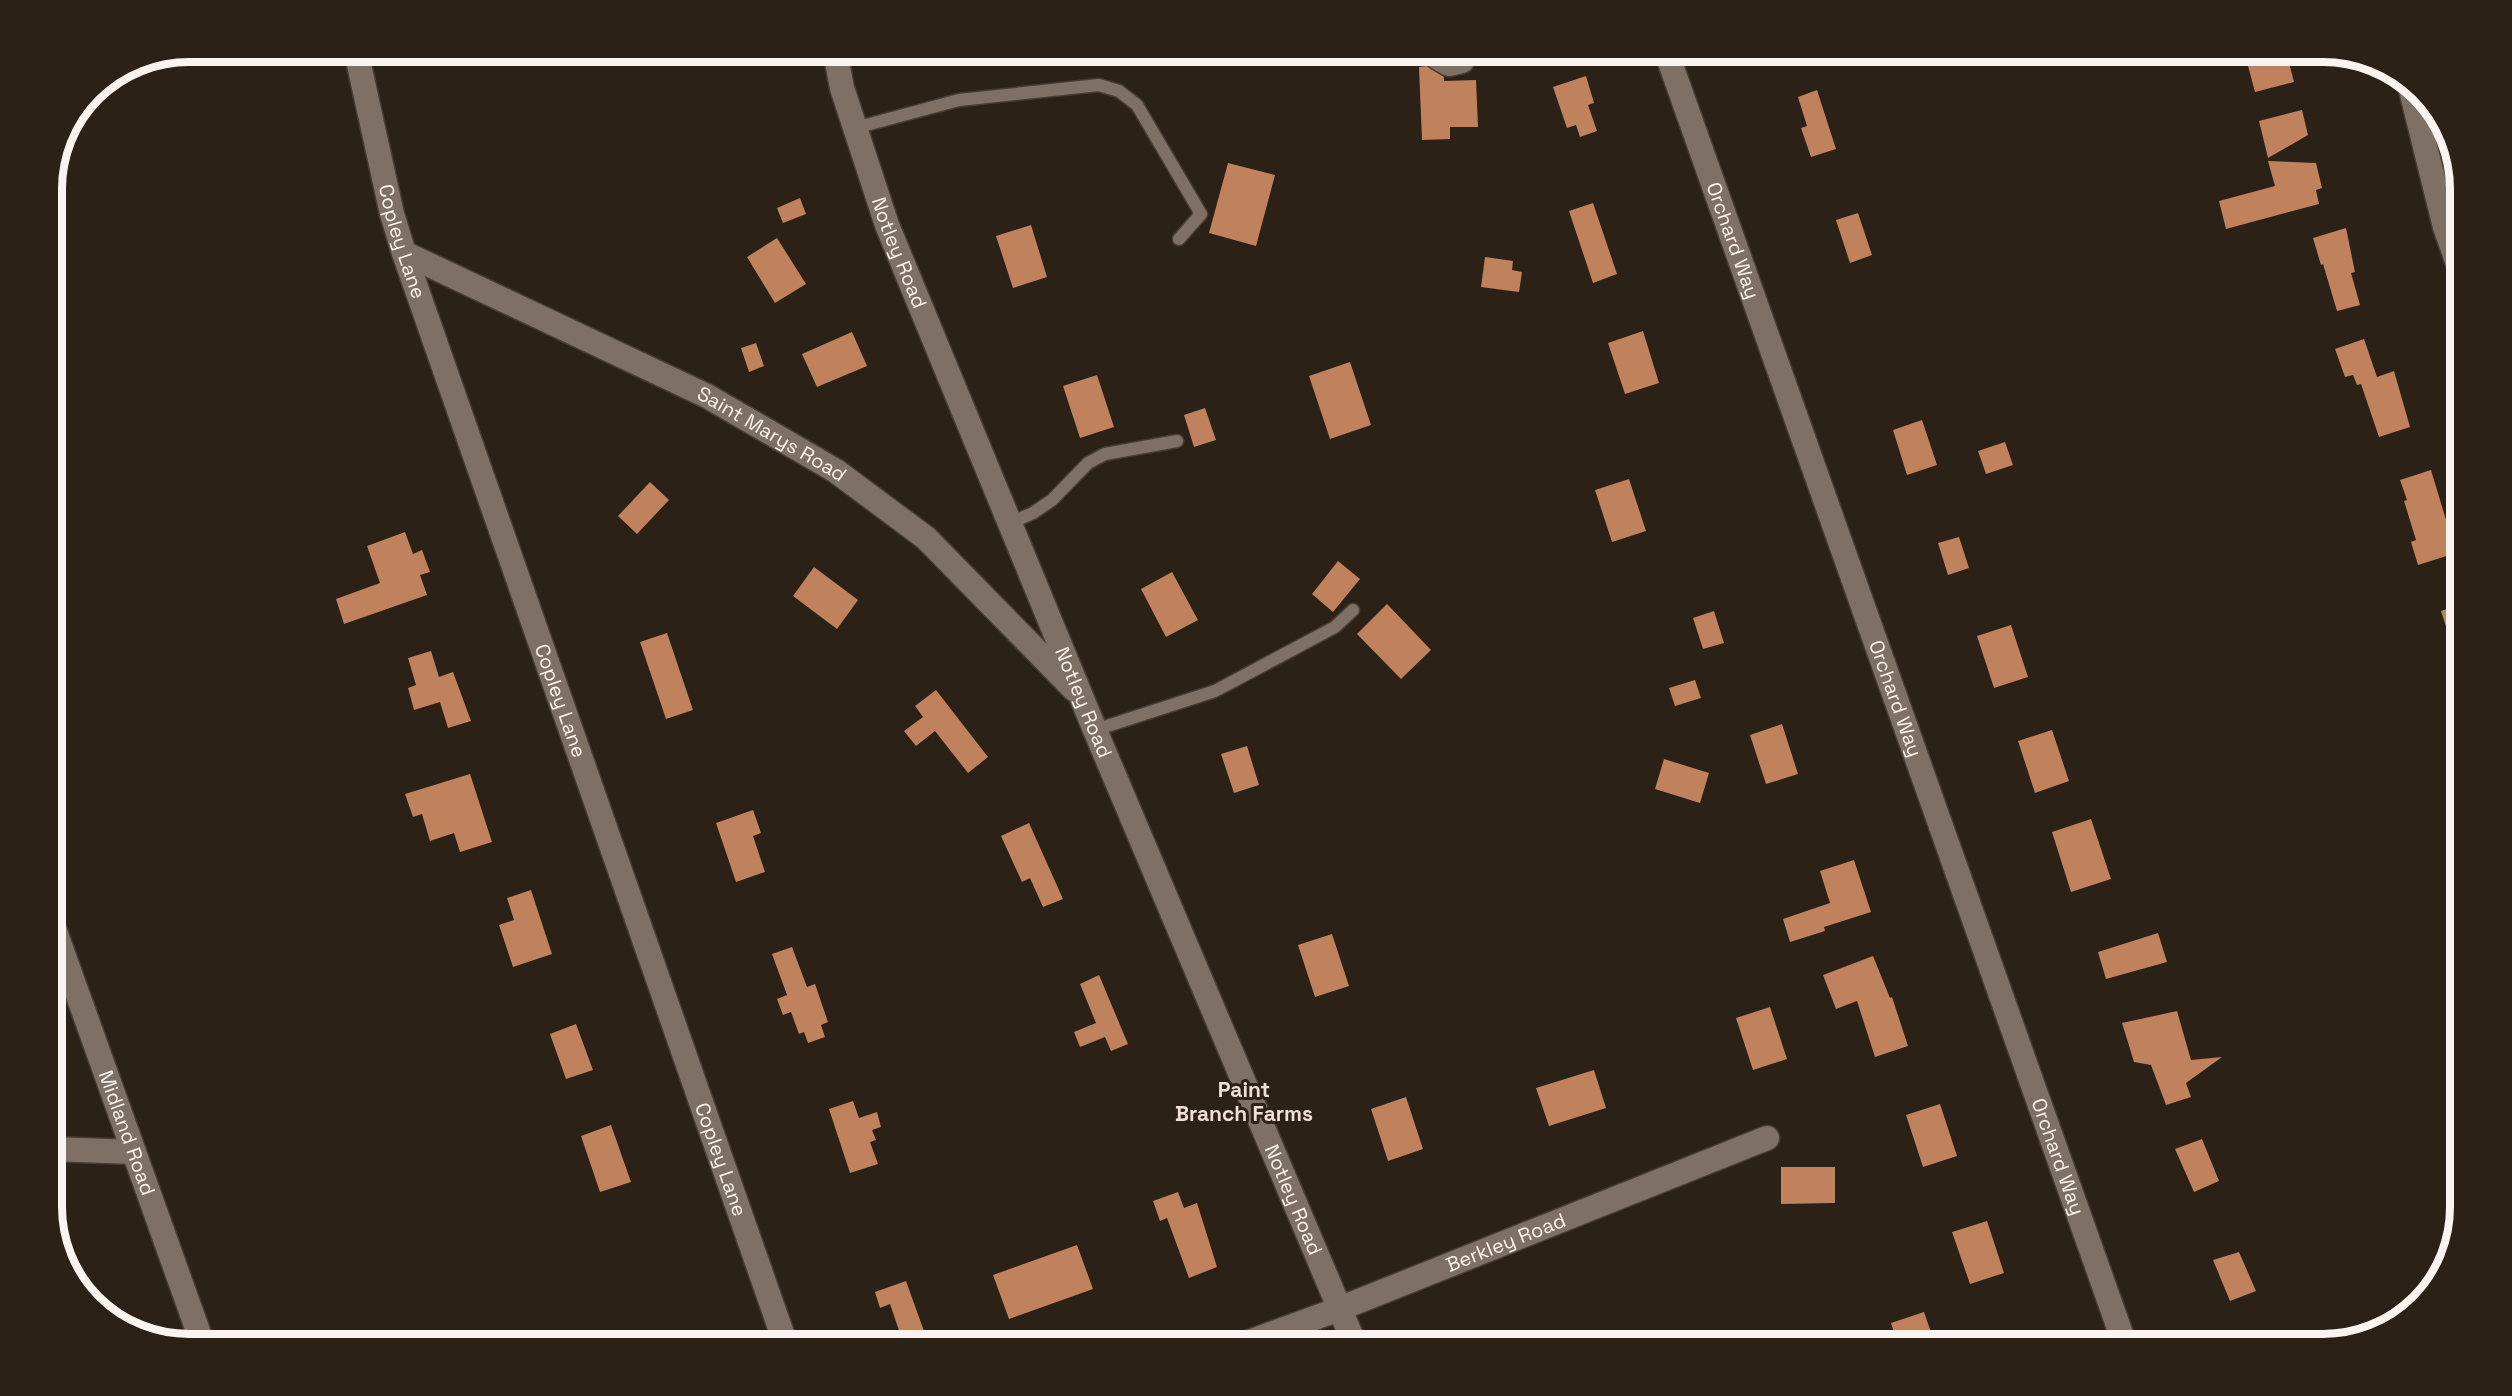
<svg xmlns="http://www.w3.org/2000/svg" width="2512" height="1396" font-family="'Space Grotesk',sans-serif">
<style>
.building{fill:#c0815d}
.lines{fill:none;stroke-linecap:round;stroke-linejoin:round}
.service-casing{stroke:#473d36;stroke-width:15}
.minor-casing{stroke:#473d36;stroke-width:27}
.service{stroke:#7e7065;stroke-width:12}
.minor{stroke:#7e7065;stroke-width:24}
.labels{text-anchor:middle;stroke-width:6;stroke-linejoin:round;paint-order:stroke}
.street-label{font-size:20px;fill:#fbf3ed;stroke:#2c2117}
.neighbourhood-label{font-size:21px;font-weight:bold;fill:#efe0d3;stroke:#2c2117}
.rim{fill:none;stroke:#fbf3ed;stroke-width:8}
</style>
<rect width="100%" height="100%" fill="#2c2117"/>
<g class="building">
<path d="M2244 51H2286L2294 82 2255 92Z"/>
<path d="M1427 66 1444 77V81L1476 80 1478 127H1450V139L1422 140 1419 67Z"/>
<path d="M1586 76 1594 103 1588 105 1597 131 1580 137 1576 125 1567 128 1553 87Z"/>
<path d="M1817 90 1836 149 1811 157 1801 128 1807 126 1798 97Z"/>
<path d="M2302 110 2308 135 2268 158 2259 121Z"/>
<path d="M2268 161 2316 163 2322 188 2316 190 2319 204 2226 229 2219 201 2275 186Z"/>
<path d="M1228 163 1275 175 1256 246 1209 233Z"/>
<path d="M800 198 806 214 783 223 777 208Z"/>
<path d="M1593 203 1617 274 1593 283 1569 211Z"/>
<path d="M1858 213 1872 255 1850 263 1836 220Z"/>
<path d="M1031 225 1047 277 1013 288 996 236Z"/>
<path d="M2346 228 2355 272 2351 273 2360 305 2337 311 2323 264 2321 265 2313 238Z"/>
<path d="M777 238 806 284 775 303 747 257Z"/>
<path d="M1485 257 1513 261 1512 270 1522 272 1519 292 1481 287Z"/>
<path d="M1643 331 1659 383 1625 394 1608 343Z"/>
<path d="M852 332 867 366 817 387 802 354Z"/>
<path d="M2364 339 2377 377 2394 371 2410 427 2379 437 2361 384 2357 385 2353 375 2345 377 2335 349Z"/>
<path d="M756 343 764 366 749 372 741 348Z"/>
<path d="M1350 362 1371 425 1330 439 1309 376Z"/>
<path d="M1097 375 1114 427 1080 438 1063 386Z"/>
<path d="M1205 408 1216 440 1194 447 1184 415Z"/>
<path d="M1922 420 1937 465 1907 475 1893 430Z"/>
<path d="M2005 442 2013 465 1986 474 1978 451Z"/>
<path d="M2431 470 2456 553 2418 565 2411 542 2416 540 2404 501 2407 500 2400 480Z"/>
<path d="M1629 479 1646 531 1612 542 1595 490Z"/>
<path d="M650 482 669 500 637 534 618 516Z"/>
<path d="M405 532 413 554 422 550 430 572 420 575 427 595 344 624 336 599 380 583 367 546Z"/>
<path d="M1959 537 1969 568 1948 575 1938 543Z"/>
<path d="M1338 561 1360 579 1333 612 1312 594Z"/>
<path d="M814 567 858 600 837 629 793 596Z"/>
<path d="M1172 572 1198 620 1166 637 1141 589Z"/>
<path d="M1387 604 1431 650 1401 679 1357 634Z"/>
<path d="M2461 604V662L2458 663 2441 611Z"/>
<path d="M1714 611 1724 643 1703 649 1693 618Z"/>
<path d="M2011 625 2028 677 1994 688 1977 636Z"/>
<path d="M667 633 693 710 666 719 640 642Z"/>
<path d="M431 651 439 677 453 672 471 721 448 728 440 702 414 710 408 688 416 685 408 658Z"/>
<path d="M1695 680 1701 698 1675 706 1669 688Z"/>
<path d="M936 690 988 757 968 773 935 731 916 746 904 731 923 717 915 706Z"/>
<path d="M1782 724 1798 774 1766 784 1750 735Z"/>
<path d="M2052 730 2069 781 2035 793 2018 741Z"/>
<path d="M1247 746 1259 785 1234 793 1221 754Z"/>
<path d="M1664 759 1709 773 1700 803 1655 789Z"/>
<path d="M470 774 492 842 460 852 454 833 430 841 422 814 413 817 405 794Z"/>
<path d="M753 810 761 833 753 836 765 872 736 882 716 823Z"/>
<path d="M2091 819 2111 879 2071 892 2052 832Z"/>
<path d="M1029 823 1063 899 1043 907 1030 878 1022 882 1001 836Z"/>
<path d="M1854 860 1871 912 1824 927 1825 931 1790 942 1783 919 1830 903 1820 871Z"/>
<path d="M531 890 552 954 513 967 499 925 514 920 507 898Z"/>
<path d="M2158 933 2167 962 2106 979 2098 952Z"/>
<path d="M1332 934 1349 986 1315 997 1298 945Z"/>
<path d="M792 947 807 987 815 984 828 1022 821 1025 825 1037 808 1043 804 1032 799 1034 791 1012 783 1015 777 999 787 995 772 954Z"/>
<path d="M1873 956 1890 998 1892 997 1908 1046 1875 1057 1857 1001 1836 1009 1823 975Z"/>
<path d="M1099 975 1128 1044 1111 1051 1105 1037 1080 1047 1074 1032 1096 1023 1080 984Z"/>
<path d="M1770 1007 1787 1059 1753 1070 1736 1018Z"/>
<path d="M2177 1011 2191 1060 2222 1057 2186 1083 2191 1097 2166 1105 2151 1065 2134 1062 2122 1023Z"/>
<path d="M576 1024 593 1070 566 1079 550 1034Z"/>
<path d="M1594 1070 1606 1108 1549 1126 1536 1088Z"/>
<path d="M1406 1097 1423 1149 1388 1161 1371 1109Z"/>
<path d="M853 1101 859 1118 877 1112 881 1127 872 1130 876 1140 870 1142 878 1164 850 1173 829 1109Z"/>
<path d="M1940 1104 1957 1156 1923 1167 1906 1115Z"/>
<path d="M611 1125 631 1182 600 1192 581 1136Z"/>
<path d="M2202 1139 2219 1181 2194 1192 2175 1149Z"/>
<path d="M1781 1167H1835V1203L1781 1204Z"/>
<path d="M1178 1192 1184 1208 1197 1203 1217 1267 1189 1278 1167 1218 1160 1221 1153 1201Z"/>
<path d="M1987 1221 2004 1273 1970 1284 1952 1232Z"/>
<path d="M1077 1245 1093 1289 1009 1319 993 1275Z"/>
<path d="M2239 1252 2256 1291 2230 1301 2213 1260Z"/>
<path d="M906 1281 929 1345H904L890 1304 880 1308 875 1292Z"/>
<path d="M1924 1312 1932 1335 1898 1345 1891 1323Z"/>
</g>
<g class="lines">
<defs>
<g id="service">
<path d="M855 128 959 100 1099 85 1119 91 1137 105 1201 214 1179 239"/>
<path d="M1010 523 1033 513 1052 500 1088 463 1105 454 1177 441"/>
<path d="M1095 730 1215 691 1335 627 1353 610"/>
</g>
<g id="minor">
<path id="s1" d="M356 51 392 214 404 253 786 1345"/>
<path id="s2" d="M835 51 842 88 887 225 1095 730 1355 1345"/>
<path d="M1435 51 1438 58 1449 64 1462 61 1467 51"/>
<path id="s3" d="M1666 51 2125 1345"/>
<path d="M2410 86 2445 227 2461 272"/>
<path id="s4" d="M404 253 707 396 836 471 926 538 1074 689"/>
<path id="s5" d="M51 920 203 1345"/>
<path d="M51 1149 134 1152"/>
<path id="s6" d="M1241 1345 1339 1309 1767 1138"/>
</g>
</defs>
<use href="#service" class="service-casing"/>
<use href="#minor" class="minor-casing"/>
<use href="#service" class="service"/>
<use href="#minor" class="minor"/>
</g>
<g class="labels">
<g class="street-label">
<text dy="7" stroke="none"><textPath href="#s3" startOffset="201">Orchard Way</textPath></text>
<text dy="7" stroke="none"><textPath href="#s1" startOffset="196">Copley Lane</textPath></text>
<text dy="7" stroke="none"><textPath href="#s2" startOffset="212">Notley Road</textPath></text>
<text dy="7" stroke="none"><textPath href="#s4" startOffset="410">Saint Marys Road</textPath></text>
<text dy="7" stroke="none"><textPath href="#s3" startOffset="687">Orchard Way</textPath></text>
<text dy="7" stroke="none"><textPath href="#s1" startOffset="682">Copley Lane</textPath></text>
<text dy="7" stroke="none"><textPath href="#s2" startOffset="698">Notley Road</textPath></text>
<text dy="7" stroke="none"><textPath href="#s5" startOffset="226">Midland Road</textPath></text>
<text dy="7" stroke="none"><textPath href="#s3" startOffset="1173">Orchard Way</textPath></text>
<text dy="7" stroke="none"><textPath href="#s1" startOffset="1168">Copley Lane</textPath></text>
<text dy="7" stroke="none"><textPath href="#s2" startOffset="1238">Notley Road</textPath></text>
<text dy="7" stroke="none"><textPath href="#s6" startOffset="284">Berkley Road</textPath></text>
</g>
<g class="neighbourhood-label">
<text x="1244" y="1097">Paint<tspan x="1244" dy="24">Branch Farms</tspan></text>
</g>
</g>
<path d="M0 0H2512V1396H0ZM189 62H2323A127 127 0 0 1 2450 189V1207A127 127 0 0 1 2323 1334H189A127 127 0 0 1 62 1207V189A127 127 0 0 1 189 62Z" fill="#2c2117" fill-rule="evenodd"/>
<path class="rim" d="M189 62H2323A127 127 0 0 1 2450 189V1207A127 127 0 0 1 2323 1334H189A127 127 0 0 1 62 1207V189A127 127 0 0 1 189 62Z"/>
</svg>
